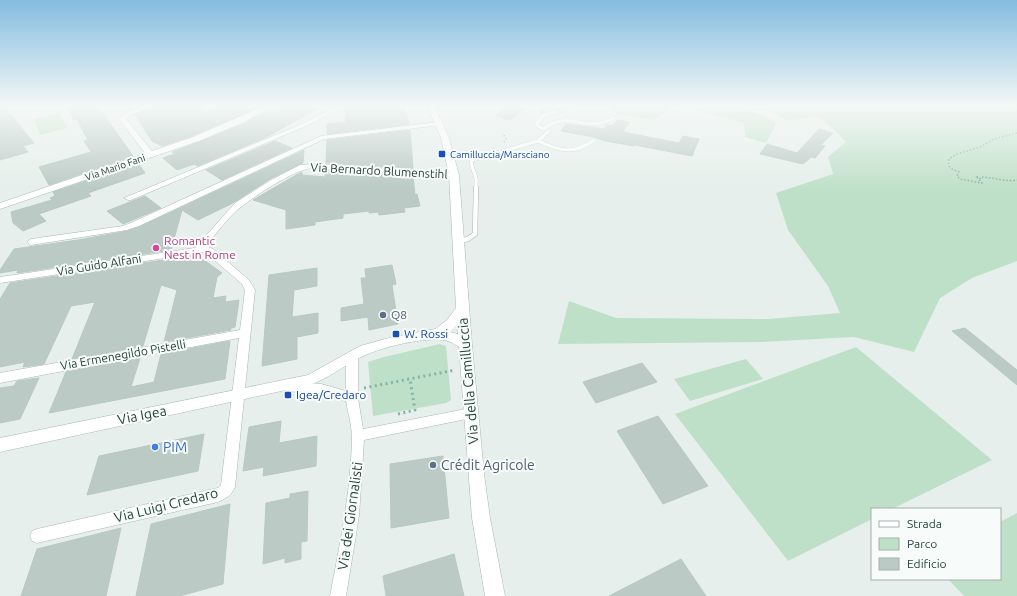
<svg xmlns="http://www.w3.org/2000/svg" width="1017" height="596" font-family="Ubuntu,sans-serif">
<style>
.green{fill:#bfe0c8}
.building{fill:#bbcac4;stroke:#b8c9c2}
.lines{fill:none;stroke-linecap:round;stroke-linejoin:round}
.lane-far1-casing{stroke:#a8b8b2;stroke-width:4}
.lane-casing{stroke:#a8b8b2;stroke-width:5.5}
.street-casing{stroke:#a8b8b2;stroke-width:1}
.secondary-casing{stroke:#a4bbb3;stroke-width:1}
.path-far1{stroke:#86b3a5;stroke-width:1.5;stroke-dasharray:1.5 2;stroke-linecap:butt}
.path{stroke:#86b3a5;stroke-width:3;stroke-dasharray:2 3.5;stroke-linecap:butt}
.lane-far1{stroke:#fff;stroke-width:3.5}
.lane{stroke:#fff;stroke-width:4.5}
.street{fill:#fff;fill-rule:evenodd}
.secondary{fill:#fff;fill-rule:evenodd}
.transit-dot{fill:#1a4fb4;stroke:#f7fbf9;stroke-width:1.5}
.hotel-dot{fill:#d1479c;stroke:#f7fbf9;stroke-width:1.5}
.service-dot{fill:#5c6f8a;stroke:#f7fbf9;stroke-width:1.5}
.shop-dot{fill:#3f7fe0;stroke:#f7fbf9;stroke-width:1.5}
.labels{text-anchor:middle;stroke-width:4;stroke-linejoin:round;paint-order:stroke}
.far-transit-label{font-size:10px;fill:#164399;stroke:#f7fbf9;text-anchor:start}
.far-street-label{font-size:10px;fill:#24423a;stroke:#f7fbf9}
.street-label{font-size:12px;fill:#24423a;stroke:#f7fbf9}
.hotel-label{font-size:12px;fill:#b23c85;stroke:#f7fbf9;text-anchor:start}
.service-label{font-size:12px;fill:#4e5e75;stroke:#f7fbf9;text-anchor:start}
.transit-label{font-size:12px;fill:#164399;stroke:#f7fbf9;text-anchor:start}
.near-street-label{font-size:14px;fill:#24423a;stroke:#f7fbf9}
.near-shop-label{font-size:14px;fill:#366cbe;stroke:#f7fbf9;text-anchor:start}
.near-service-label{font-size:14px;fill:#4e5e75;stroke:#f7fbf9;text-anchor:start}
</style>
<rect width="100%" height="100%" fill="#e6efeb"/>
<g class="green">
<path d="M541 105H572L564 112 541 119 539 110Z"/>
<path d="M607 105H675L654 120 617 114Z"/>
<path d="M677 105H1017V261L972 278 940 298 914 352 854 337 761 342 558 344 569 301 616 318 768 319 840 313 828 286 788 230 776 193 833 174 828 157 846 142 835 130 817 116 788 121 770 111 748 109 777 122 766 143 745 137 744 123Z"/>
<path d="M60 113 67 128 40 135 34 119Z"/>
<path d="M440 344 446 346 451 400 446 403 373 416 368 362 384 357Z"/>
<path d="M856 347 992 460 892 509H872V519L788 561 675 414Z"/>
<path d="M746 359 763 379 690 401 674 379Z"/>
<path d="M1017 513V596H964L948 579H1000V522Z"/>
</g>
<g class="building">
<path d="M0 105H3L34 143 23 146 28 152 0 160Z"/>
<path d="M66 105H97L133 156 49 185 39 167 91 152 84 141 88 140 77 119 74 120Z"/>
<path d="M163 105H191L206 112 222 105H250L257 108 192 136 162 146 152 141 135 114Z"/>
<path d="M287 105H324L267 137 198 166 194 164 177 170 163 158 175 154 172 152 199 142 243 124 268 111 273 112Z"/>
<path d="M349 105H404L409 124 327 134V124L346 122 345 108Z"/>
<path d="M511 105H531L510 120 495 116Z"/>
<path d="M617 120 629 122 623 132 679 143 683 136 699 139 692 156 635 145 634 146 605 141 594 137 561 131 566 124 605 129 607 125H613Z"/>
<path d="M819 129 833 133 821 145 825 146 815 158 811 157 803 164 760 154 767 144 797 153Z"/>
<path d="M410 130 413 169 326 163 327 140Z"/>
<path d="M275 141 292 148 222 180 206 170Z"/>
<path d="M304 150 303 163 270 179 233 203 198 220 182 210 171 250 17 273 18 270 0 273V270L14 249 78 240 127 231 139 227Z"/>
<path d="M138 163 145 173 88 193 91 196 39 214 46 221 23 231 13 223 11 212 52 200 50 198 55 196 53 192Z"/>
<path d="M325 170 413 176 415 195 417 194 420 206 404 208 405 212 379 215 378 212 369 213V211L343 214V218L315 222V225L286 229V210L253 200 296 175 302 172V175L325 177Z"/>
<path d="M145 196 161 208 123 224 107 211Z"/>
<path d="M197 255 222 273 217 277 213 298 226 296 225 302 239 300 235 327 231 328V330L164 342 177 290 161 285 143 346 72 359 95 302 71 306 44 364 23 367 25 362 0 367V299L10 283Z"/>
<path d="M392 265 396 284 392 285 398 324 369 330 368 317 341 321V308L364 304 361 278H366L365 269Z"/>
<path d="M317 268V286L294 290 292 317 318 313V333L297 337V359L262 366 269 275Z"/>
<path d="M965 328 1017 370V385L952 331Z"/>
<path d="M230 341 225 379 49 413 66 372 140 358 131 387 154 382 161 354Z"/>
<path d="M642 363 657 382 596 403 583 382Z"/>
<path d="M39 378 20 419 0 423V388L14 386 17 381Z"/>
<path d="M658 416 708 486 663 504 617 431Z"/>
<path d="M281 421 279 443 317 436 316 466 263 476 264 467 243 471 249 427Z"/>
<path d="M204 434 198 471 87 495 99 456Z"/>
<path d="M443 456 449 518 391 528 390 464Z"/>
<path d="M308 491 307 541 301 542V559L285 563V558L263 564 266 503 290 498V494Z"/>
<path d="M230 504 223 584 180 596H136L151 524Z"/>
<path d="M121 528 106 596H21L37 549Z"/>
<path d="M454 554 464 596H386L383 576Z"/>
<path d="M681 559 706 596H609Z"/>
</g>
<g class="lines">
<defs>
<g id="lane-far1">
<path d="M555 112 543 116 537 123 538 126 543 129C569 109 585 134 614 118"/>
<path d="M538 141C560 151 574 155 594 140"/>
<path d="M476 189V178L471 163 472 160 538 141 549 131"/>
</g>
<path id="lane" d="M459 241 468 239 475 234 476 188"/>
<g id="street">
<path d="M144 105H154L130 115 126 119 155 155 151 157H148L119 119 126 113Z"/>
<path d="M339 105H348L306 126 131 200H128L124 198 302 124Z"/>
<path d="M439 122 441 123V125L324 139 139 226 127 230 31 245 27 242 31 239 123 226 133 222 321 136Z"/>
<path d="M312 164 454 173 458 175 454 177 312 168C294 170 256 195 241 207 228 217 217 233 206 246L213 249 249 280 255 290 235 487C231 496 226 498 218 502L37 543 32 541 30 536 32 531 37 529 218 488 221 485 239 338 0 383V373L240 330 245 290 242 284 205 252 0 283V277L195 248 235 203 271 180 300 165Z"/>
<path d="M352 352 356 353 358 356V398L363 429 471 408 475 409 477 413 475 417 471 418 364 440 359 516 346 596H330C340 544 351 491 352 438 352 426 348 413 346 401L321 394 287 391 283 389 281 386 283 383 287 381 321 384 346 391V356L348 353Z"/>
</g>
<g id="secondary">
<path d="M266 105H276L242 123 199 141 0 209V203L193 137Z"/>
<path d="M427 105H434L449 138 459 175 472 345 484 474 490 518 505 596H485L472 518 459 347C455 345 452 342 448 341 429 335 378 348 361 357 343 366 328 379 309 385L0 452V438L308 375 360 346 389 338 435 329 447 320 456 308 449 175 441 138ZM457 325 458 334 450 332Z"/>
</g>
</defs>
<use href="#lane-far1" class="lane-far1-casing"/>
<use href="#lane" class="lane-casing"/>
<use href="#street" class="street-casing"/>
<use href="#secondary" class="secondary-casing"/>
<g class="path-far1">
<path d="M1017 133 994 139 980 147 957 154 949 159C947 168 952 169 959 172L957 176 960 179 982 183 976 176 981 179 983 177C994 178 1007 182 1017 180"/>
<path d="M504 135 506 139 504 142"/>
</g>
<g class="path">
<path d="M364 388 455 370"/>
<path d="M398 414 415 410 410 379"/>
</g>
<use href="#lane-far1" class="lane-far1"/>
<use href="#lane" class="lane"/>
<use href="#street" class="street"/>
<use href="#secondary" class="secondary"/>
</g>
<linearGradient id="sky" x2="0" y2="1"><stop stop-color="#84bce0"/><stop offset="0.56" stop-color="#f4f8f6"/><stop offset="1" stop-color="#f4f8f6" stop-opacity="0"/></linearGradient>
<rect width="1017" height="189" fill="url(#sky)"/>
<g class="transit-dot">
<rect x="438" y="150" width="8" height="8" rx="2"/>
<rect x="392" y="330" width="8" height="8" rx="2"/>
<rect x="284" y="391" width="8" height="8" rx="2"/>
</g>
<circle class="hotel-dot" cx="156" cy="248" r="4"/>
<g class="service-dot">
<circle cx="383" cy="315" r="4"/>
<circle cx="433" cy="465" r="4"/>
</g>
<circle class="shop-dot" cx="155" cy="447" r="4"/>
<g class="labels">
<g class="far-transit-label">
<text x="450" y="158">Camilluccia/Marsciano</text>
</g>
<g class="far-street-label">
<text transform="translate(115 167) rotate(-19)" y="4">Via Mario Fani</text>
</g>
<g class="street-label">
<text transform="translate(379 171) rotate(3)" y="4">Via Bernardo Blumenstihl</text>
<text transform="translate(99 265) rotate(-9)" y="4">Via Guido Alfani</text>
<text transform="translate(123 355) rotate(-10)" y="4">Via Ermenegildo Pistelli</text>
</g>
<g class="hotel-label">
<text x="164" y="245">Romantic<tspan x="164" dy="14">Nest in Rome</tspan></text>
</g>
<g class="service-label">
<text x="391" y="319">Q8</text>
</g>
<g class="transit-label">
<text x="404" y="338">W. Rossi</text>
<text x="296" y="399">Igea/Credaro</text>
</g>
<g class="near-street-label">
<text transform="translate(468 381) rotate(-95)" y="5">Via della Camilluccia</text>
<text transform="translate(142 415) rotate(-11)" y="5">Via Igea</text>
<text transform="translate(166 505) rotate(-14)" y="5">Via Luigi Credaro</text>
<text transform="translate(350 516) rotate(-82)" y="5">Via dei Giornalisti</text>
</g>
<g class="near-shop-label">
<text x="163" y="452">PIM</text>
</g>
<g class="near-service-label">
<text x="441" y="470">Crédit Agricole</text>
</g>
</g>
<rect x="871" y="508" width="130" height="72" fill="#f7fbf9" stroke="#a3b1ad"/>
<rect x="879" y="521" width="20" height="6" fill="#ffffff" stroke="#a3b1ad"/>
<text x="907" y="528" font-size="12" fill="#24423a">Strada</text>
<rect x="879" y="538" width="20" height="12" fill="#bfe0c8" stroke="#a3b1ad"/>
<text x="907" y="548" font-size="12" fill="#24423a">Parco</text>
<rect x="879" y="558" width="20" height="12" fill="#bbcac4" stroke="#a3b1ad"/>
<text x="907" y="568" font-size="12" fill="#24423a">Edificio</text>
</svg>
